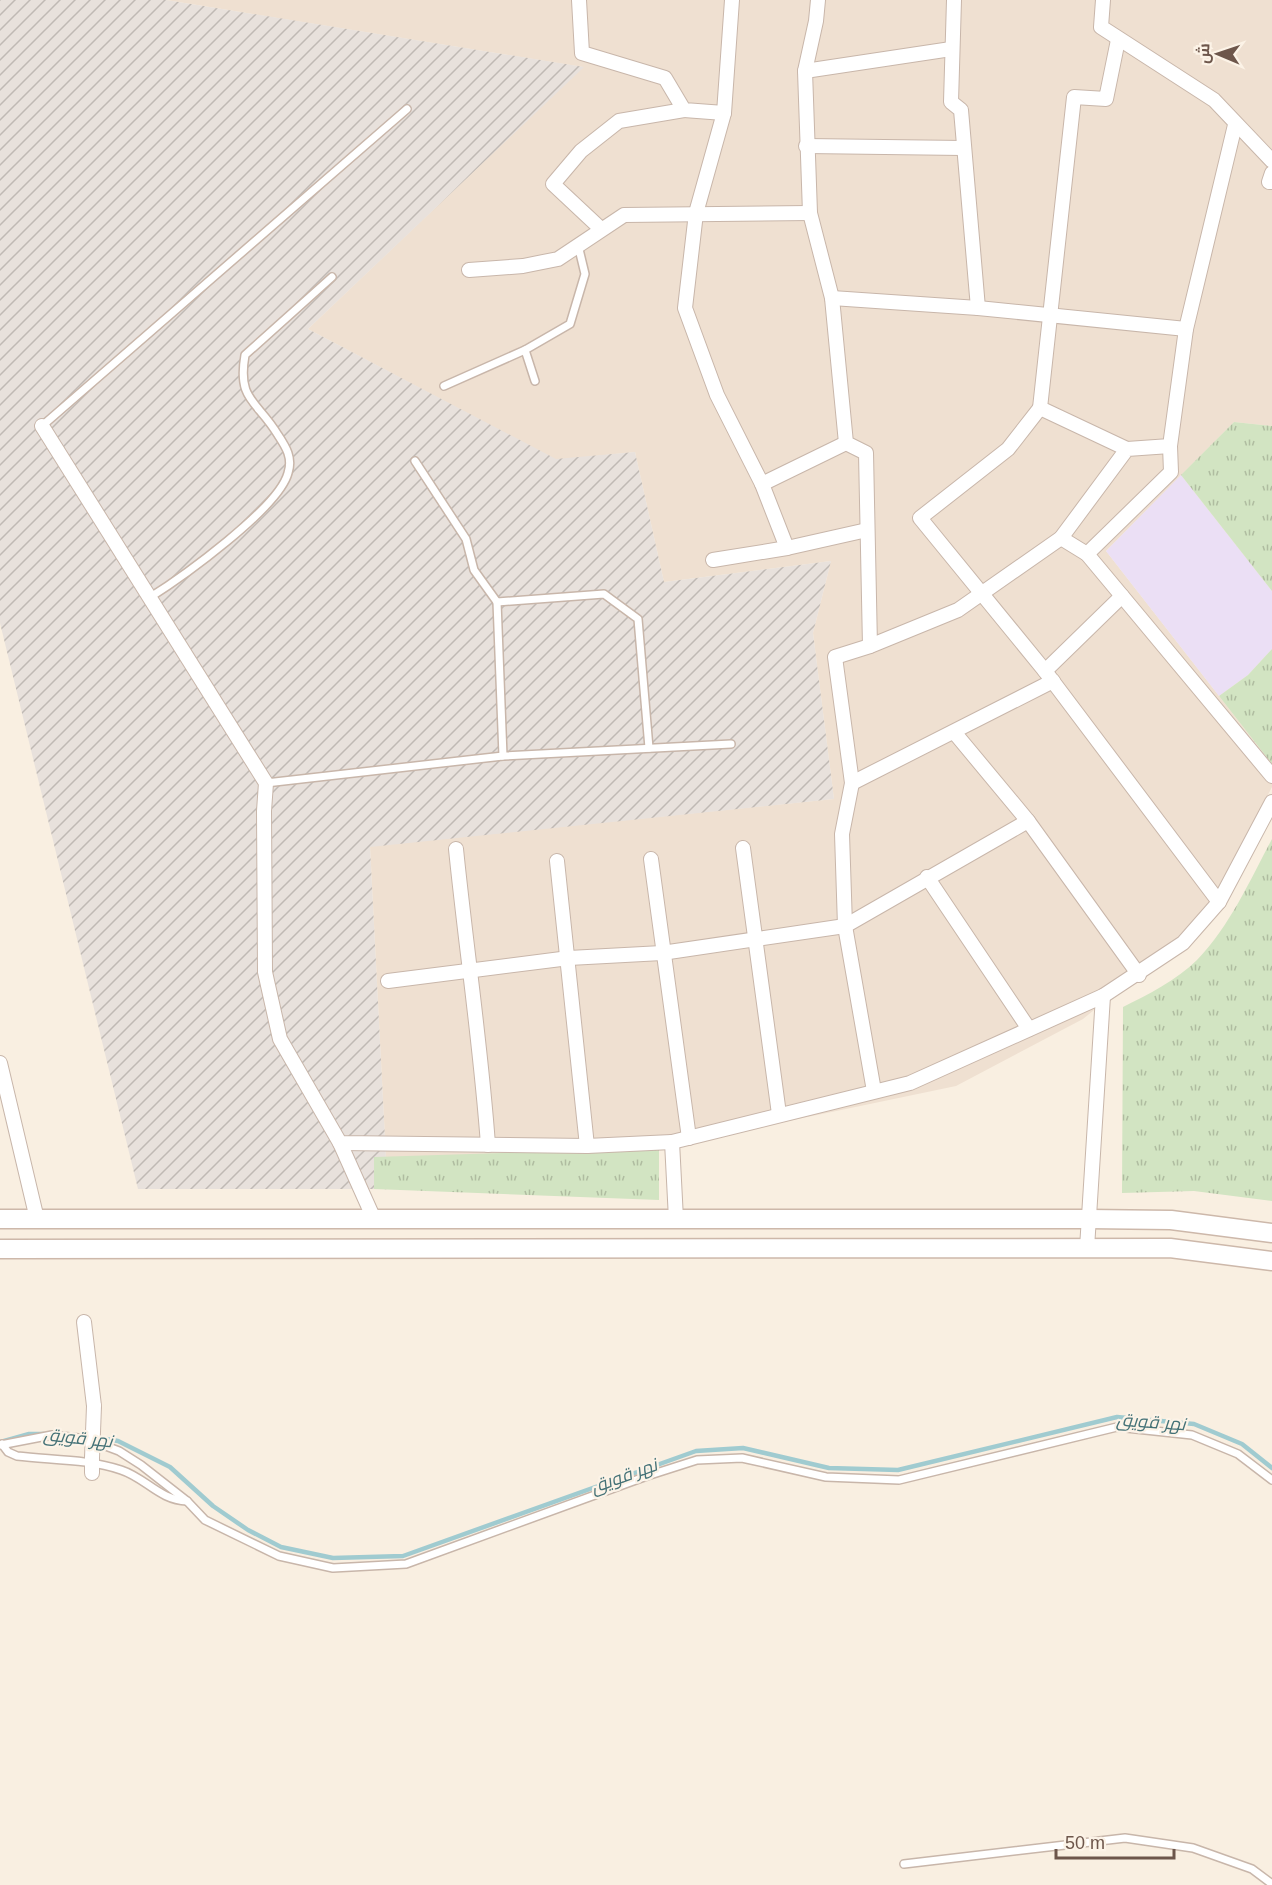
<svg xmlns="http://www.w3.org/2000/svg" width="1272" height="1885" font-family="Helvetica,Cairo,sans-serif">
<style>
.residential{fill:#efe0d1}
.industrial{fill:url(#industrial-furrows)}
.education{fill:#ebdff5}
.grass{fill:url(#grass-tufts)}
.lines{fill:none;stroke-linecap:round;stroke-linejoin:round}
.stream{stroke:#a0cbd0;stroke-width:4.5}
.lane-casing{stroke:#c8b6aa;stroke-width:10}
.street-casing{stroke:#c8b6aa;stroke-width:16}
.secondary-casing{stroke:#cdb8aa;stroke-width:21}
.lane{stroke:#fff;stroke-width:7}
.street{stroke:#fff;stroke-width:14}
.secondary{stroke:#fff;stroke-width:18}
.street-bridge-casing{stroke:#c8b6aa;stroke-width:16;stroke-linecap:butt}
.street-bridge{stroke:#fff;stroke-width:14}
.labels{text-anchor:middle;stroke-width:4.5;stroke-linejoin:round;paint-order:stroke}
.water-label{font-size:18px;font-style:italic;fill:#457277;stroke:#fcf3e7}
</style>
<defs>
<pattern id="industrial-furrows" width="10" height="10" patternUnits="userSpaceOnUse" patternTransform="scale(1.5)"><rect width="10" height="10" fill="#e8e1dc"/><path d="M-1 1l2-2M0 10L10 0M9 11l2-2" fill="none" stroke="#c0b9b4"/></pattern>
<pattern id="grass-tufts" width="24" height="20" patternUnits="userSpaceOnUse" patternTransform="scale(1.5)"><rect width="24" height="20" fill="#d2e4c2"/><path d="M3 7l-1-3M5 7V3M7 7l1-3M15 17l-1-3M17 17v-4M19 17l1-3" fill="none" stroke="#afbca0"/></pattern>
</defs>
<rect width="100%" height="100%" fill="#f9efe1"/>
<path class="residential" d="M166 0H1272V426L1234 422 1106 551 1272 764V787L1219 889 1200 918 1168 950 1083 1019 956 1086 659 1148 386 1158 370 846 834 799 813 633 831 561 664 582 635 452 556 460 308 329 583 67Z"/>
<path class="industrial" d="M0 0H166L584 67 308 329 556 459 635 452 664 582 831 561 813 633 834 799 370 847 386 1158 374 1157V1189H138L0 623Z"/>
<path class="education" d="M1181 475 1272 591V649L1248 675 1219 696 1106 551Z"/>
<g class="grass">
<path d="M1234 422 1272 426V591L1181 475Z"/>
<path d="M1272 649V764L1219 696 1248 675Z"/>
<path d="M1272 839V1201L1194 1191 1122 1193 1123 1007C1147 995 1177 980 1197 960 1230 926 1250 880 1272 839Z"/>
<path d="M659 1148V1200L374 1189V1157Z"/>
</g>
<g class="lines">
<g class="stream">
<path d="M95 1437 118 1441 170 1467 213 1506 248 1530 281 1547 333 1558 403 1556 696 1451 743 1448 829 1468 898 1470 1117 1417 1194 1424 1242 1444 1272 1468"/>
<path d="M0 1442 29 1434H44"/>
</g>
<defs>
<g id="lane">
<path d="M535 381 525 350 570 324 585 274 578 245"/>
<path d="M444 386 525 350"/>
<path d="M42 426 407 109"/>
<path d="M415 461 466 539 474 570 497 602 503 756"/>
<path d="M149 598C181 578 279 508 288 473 293 458 286 447 278 435 257 400 237 401 245 355L332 277"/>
<path d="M497 602 604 594 638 619 649 748"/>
<path d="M266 783 503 756 731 744"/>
<path d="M2 1444 8 1452 17 1456C51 1460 89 1459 121 1470 146 1478 159 1500 187 1501"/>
<path d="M0 1445 52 1435 87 1439 119 1451 141 1465 187 1501 205 1520 279 1556 333 1568 406 1564 647 1476 697 1460 742 1458 826 1477 899 1480 1117 1427 1192 1435 1238 1454 1272 1480"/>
<path d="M904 1864 1125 1838 1193 1848 1252 1869 1272 1884"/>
</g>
<g id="street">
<path d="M579 0 582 53 665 78 684 110 724 113"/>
<path d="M732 0 724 113 696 213 685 308 717 395 762 484 787 548 867 530"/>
<path d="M818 0 816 21 805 71 810 213 832 298 846 443 866 453 870 646"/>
<path d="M954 0 951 102 961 110 978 308"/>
<path d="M1103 0 1101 27 1214 100 1272 161"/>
<path d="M1118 40 1106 99 1074 97 1040 408 1127 449"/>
<path d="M805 71 951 49"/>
<path d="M806 146 963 148"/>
<path d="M1272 173 1269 182H1272"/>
<path d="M600 228 553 184 581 151 619 121 684 110"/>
<path d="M469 270 523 266 558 259 624 215 810 213"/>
<path d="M832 298 978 308 1186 329"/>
<path d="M1040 408 1008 449 920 518 1045 671 1219 902"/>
<path d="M42 426 266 783 264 811 265 972 280 1039 340 1143 587 1146 672 1142"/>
<path d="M762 484 846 443"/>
<path d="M1061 538 1087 554 1272 776"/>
<path d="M1087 554 1171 472 1170 446"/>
<path d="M713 560 787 548"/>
<path d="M1045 671 1122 596"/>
<path d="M954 732 1028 821 1139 975"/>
<path d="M852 783 1053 681"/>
<path d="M743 848 779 1114"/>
<path d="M456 849C466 948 481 1046 488 1145"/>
<path d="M651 859 689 1138"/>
<path d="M557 861 587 1146"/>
<path d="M927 877 1029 1029"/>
<path d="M388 981 569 958 662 953 845 926 1028 821"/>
<path d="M0 1063 37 1219"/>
<path d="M874 1091 845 926 842 834 852 783 835 657 870 646 958 610 1061 538 1127 449 1170 446 1186 329 1235 125"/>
<path d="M340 1143 374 1219"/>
<path d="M676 1219 672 1142 910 1083 1103 996 1183 943 1219 902 1272 802"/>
<path d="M1087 1248 1103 996"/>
<path d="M84 1322 94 1406"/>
<path d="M92 1473V1458"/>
</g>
<g id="secondary">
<path d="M0 1219H1089L1171 1220 1272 1233"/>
<path d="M0 1249 1170 1248 1272 1261"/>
</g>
</defs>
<use href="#lane" class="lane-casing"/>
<use href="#street" class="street-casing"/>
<use href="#secondary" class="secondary-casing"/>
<use href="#lane" class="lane"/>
<use href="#street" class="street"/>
<use href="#secondary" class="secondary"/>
<defs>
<path id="street-bridge" d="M92 1458 94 1406"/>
</defs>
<use href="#street-bridge" class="street-bridge-casing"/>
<use href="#street-bridge" class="street-bridge"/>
</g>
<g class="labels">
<g class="water-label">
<text transform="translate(1151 1422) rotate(4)" y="6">نهر قويق</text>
<text transform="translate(78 1438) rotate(6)" y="6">نهر قويق</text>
<text transform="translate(624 1476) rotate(-20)" y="6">نهر قويق</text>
</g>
</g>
<g transform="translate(1218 54) rotate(272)" stroke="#fcf3e7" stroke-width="4.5" paint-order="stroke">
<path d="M0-4.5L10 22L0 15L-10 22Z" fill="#6d564b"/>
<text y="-9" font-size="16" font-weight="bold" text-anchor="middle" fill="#6d564b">ش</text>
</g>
<path d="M1056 1849v9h118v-9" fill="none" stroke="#6d564b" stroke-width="3"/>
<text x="1065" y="1849" font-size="18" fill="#6d564b" stroke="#fcf3e7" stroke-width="4.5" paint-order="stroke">50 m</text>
</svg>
